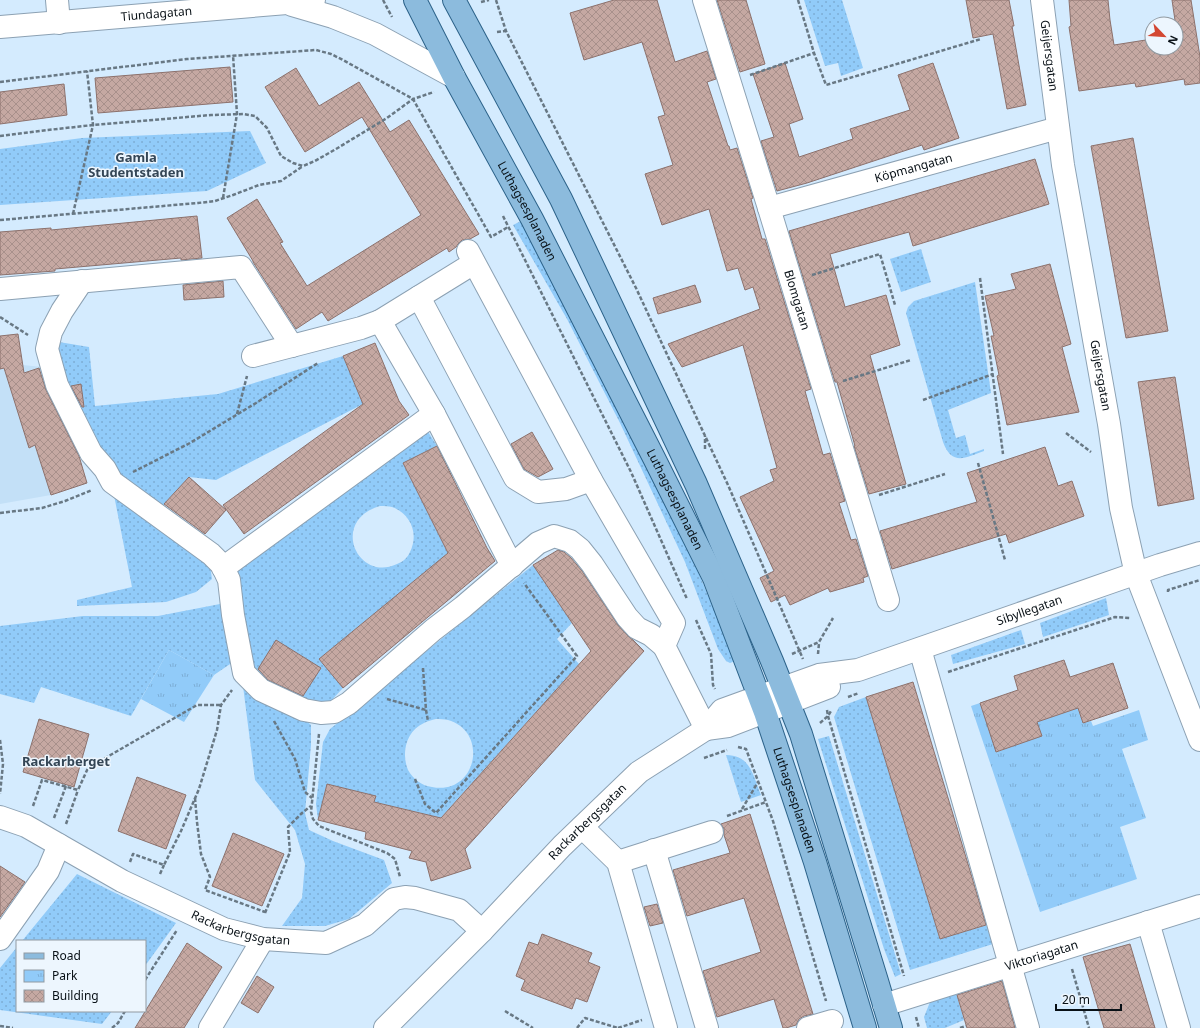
<svg xmlns="http://www.w3.org/2000/svg" width="1200" height="1028" font-family="'Noto Sans',sans-serif">
<style>
.built{fill:#c3e0f7}
.grass{fill:url(#grass-dots);fill-rule:evenodd}
.park{fill:url(#park-tufts)}
.building{fill:url(#building-cross-hatch);stroke:#8c716c}
.lines{fill:none;stroke-linecap:round;stroke-linejoin:round}
.minor-casing{stroke:#8ca1b3;stroke-width:24}
.major-casing{stroke:#2c6289;stroke-width:24}
.path{stroke:#687884;stroke-width:2.5;stroke-dasharray:4 2;stroke-linecap:butt}
.minor{stroke:#fff;stroke-width:22}
.major{stroke:#8cbbdd;stroke-width:22}
.labels{text-anchor:middle;stroke-width:3;stroke-linejoin:round;paint-order:stroke}
.street-label{font-size:12px;fill:#081016;stroke:#edf6fe}
.neighbourhood-label{font-size:13px;font-weight:bold;fill:#344656;stroke:#edf6fe}
</style>
<defs>
<pattern id="grass-dots" width="8" height="8" patternUnits="userSpaceOnUse"><rect width="8" height="8" fill="#91cbf9"/><path d="M2 2h.1M6 6h.1" fill="none" stroke="#7cadd5" stroke-width="1.8" stroke-linecap="round"/></pattern>
<pattern id="park-tufts" width="24" height="20" patternUnits="userSpaceOnUse"><rect width="24" height="20" fill="#91cbf9"/><path d="M3 7l-1-3M5 7V3M7 7l1-3M15 17l-1-3M17 17v-4M19 17l1-3" fill="none" stroke="#7cadd5"/></pattern>
<pattern id="building-cross-hatch" width="8" height="8" patternUnits="userSpaceOnUse"><rect width="8" height="8" fill="#c5a8a2"/><path d="M0 0l8 8M0 8l8-8" fill="none" stroke="#a8908b"/></pattern>
</defs>
<rect width="100%" height="100%" fill="#d4ebfe"/>
<path class="built" d="M18 334 23 365 42 367 59 419 66 417 87 483 51 495 0 504V336Z"/>
<g class="grass">
<path d="M804 0H842L863 68 841 76 838 63 825 66Z"/>
<path d="M250 131 266 163 207 191 0 205V149L82 138Z"/>
<path d="M523 220 690 552 735 661 730 663 726 661 718 649 685 562 620 423 567 319 513 225Z"/>
<path d="M921 249 931 282 901 292 890 259Z"/>
<path d="M975 282 991 393 948 410 956 438 965 435 970 454 984 449V451C965 458 952 466 943 442L906 313 908 307 914 301Z"/>
<path d="M59 342 89 347 95 406 218 394 343 356 363 404 216 480 189 477 164 504 163 509 131 484 109 462 91 439 59 368Z"/>
<path d="M425 427 437 446 403 463 448 553 319 659 343 688 328 704 316 705 261 680 253 672 234 564ZM380 506C384 506 389 506 392 507 411 514 419 534 410 552 408 557 403 562 397 564 358 583 329 521 380 506Z"/>
<path d="M113 490 210 565 212 579 196 592 166 602 77 606V600L132 587Z"/>
<path d="M533 565 572 623 557 639 579 664 436 823 421 813 374 802 375 796 327 784 318 820 316 804 323 742 330 729ZM436 719C439 719 444 719 448 720 490 732 476 796 432 787 422 786 413 779 408 770 401 753 406 731 424 723 427 721 432 720 436 719Z"/>
<path d="M1106 598 1109 615 1043 637 1040 623Z"/>
<path d="M220 604 233 662 214 675 169 650 131 716 41 687 34 703 0 694V626L83 616H158Z"/>
<path d="M1021 630 1025 644 953 664 951 655Z"/>
<path d="M243 686 298 714 311 725V745L305 813 309 830 333 841 384 860 392 883 349 919 325 926H282L302 898 305 864 295 830 255 780Z"/>
<path d="M866 697 940 939 987 925 993 944 910 970 834 717 839 707Z"/>
<path d="M829 736 901 974 895 977 884 949 818 739Z"/>
<path d="M726 755C751 755 753 776 761 795L741 802Z"/>
<path d="M77 874 176 923 145 966V941H22Z"/>
<path d="M17 947V1011H112L102 1024 0 1010V968Z"/>
<path d="M956 992 964 1020 945 1028H927L924 1017 930 1002Z"/>
</g>
<g class="park">
<path d="M169 650 214 675 184 722 141 699Z"/>
<path d="M980 703 997 752 1041 736 1037 722 1078 708 1083 723 1091 721 1093 726 1139 710 1148 740 1122 749 1146 818 1120 827 1137 879 1040 912 971 706Z"/>
</g>
<g class="building">
<path d="M614 0H657L675 62 707 51 716 79 707 82 728 146H729L730 150 737 148 753 198 751 199 762 239H765L811 389 805 391 823 455 830 453 845 501 839 503 851 540 856 539 868 576 863 578 864 582 830 592 828 588 790 605 785 595 771 602 760 578 774 571 740 497 774 481 770 470 777 468 743 345 682 367 668 344 760 309 753 287 745 290 738 268 727 271 709 209 662 225 645 174 673 165 658 117 665 115 642 42 584 60 570 13Z"/>
<path d="M717 0H746L765 64 740 72Z"/>
<path d="M966 0H1009L1014 26H1012L1026 105 1007 109 993 34 973 38Z"/>
<path d="M1069 0H1108L1110 20 1114 45 1152 39V48H1176V35L1177 34 1172 0H1191L1200 57V83L1185 85 1184 79 1136 87 1135 83 1079 91 1069 27 1071 26Z"/>
<path d="M785 63 803 119 789 124 799 157 853 139 850 129 910 110 898 75 933 63 959 138 924 150 922 145 807 183 777 191 761 141 774 137 753 74Z"/>
<path d="M230 67 233 102 98 113 95 78Z"/>
<path d="M296 68 319 106 359 82 390 132 409 120 479 234 470 239 462 240 458 244 456 247 449 252 447 248 328 321 322 312 296 329 253 262V261L227 218 257 199 283 242 280 243 307 286 421 215 362 117 305 152 265 87Z"/>
<path d="M64 84 67 115 0 124V92Z"/>
<path d="M1133 138 1168 331 1126 338 1091 146Z"/>
<path d="M1035 159 1049 204 913 246 909 232 830 254 845 307 886 295 900 345 870 355 906 484 869 494 854 446H855L837 382H835L789 231Z"/>
<path d="M197 216 202 258 181 260V258L55 269V271L0 275V232L51 228V230Z"/>
<path d="M1050 264 1071 344 1062 347 1079 412 1007 425 997 376 999 375 991 336H994L985 296 1016 289 1011 274Z"/>
<path d="M223 281 224 297 184 300 183 285Z"/>
<path d="M695 285 701 302 658 314 653 298Z"/>
<path d="M18 334 24 373 39 368 46 390 79 456 87 483 51 495 35 445 29 448 4 368 0 369V336Z"/>
<path d="M375 343 399 401 409 415 244 534 223 505 363 404 343 356Z"/>
<path d="M1175 377 1194 499 1158 506 1138 382Z"/>
<path d="M81 384 84 407H82L71 386Z"/>
<path d="M532 432 553 469 538 477 524 469 511 444Z"/>
<path d="M437 446 487 548 495 561 343 688 319 659 448 553 403 463Z"/>
<path d="M1045 447 1058 486 1072 481 1084 516 1009 543 1006 534 892 569 880 531 977 502 967 473Z"/>
<path d="M189 477 226 510 205 534 164 504Z"/>
<path d="M558 550 564 552 571 558 582 571 618 625 628 636 633 640 644 651 465 849 471 868 431 881 426 862 409 858 412 851 365 839 366 832 318 820 327 784 376 796 374 802 441 818 591 651 533 565Z"/>
<path d="M276 640 321 668 303 696 268 680 258 669Z"/>
<path d="M1064 660 1070 677 1113 663 1128 708 1083 723 1078 708 1037 722 1042 736 996 752 980 703 1018 690 1014 676Z"/>
<path d="M913 682 968 864 986 925 940 939 866 697Z"/>
<path d="M39 719 89 734 74 787 23 772Z"/>
<path d="M137 777 186 795 166 849 118 831Z"/>
<path d="M750 814 813 1014 804 1016 799 1019 796 1025 786 1028H783L774 999 717 1017 703 971 761 952 744 898 687 916 673 870 730 853 724 835V829L721 824Z"/>
<path d="M233 833 284 854 262 906 212 886Z"/>
<path d="M0 866 25 882 0 917Z"/>
<path d="M657 904 663 923 650 926 644 907Z"/>
<path d="M542 934 592 953 588 962 600 967 587 1002 576 998 572 1009 521 990 525 980 516 976 529 942 538 945Z"/>
<path d="M187 943 222 967 184 1028H135Z"/>
<path d="M1130 944 1155 1028H1104L1083 957Z"/>
<path d="M257 976 274 987 258 1013 241 1003Z"/>
<path d="M1002 981 1015 1028H967L957 995Z"/>
</g>
<g class="lines">
<defs>
<g id="minor">
<path d="M57 0 59 23"/>
<path id="s1" d="M704 0 769 208 888 600"/>
<path id="s2" d="M1042 0 1063 165 1109 424 1121 508 1136 574 1200 740"/>
<path d="M292 5 333 17 375 34 454 77"/>
<path id="s3" d="M0 27 287 3 314 0"/>
<path id="s4" d="M769 208 1058 128"/>
<path d="M468 251 591 480 674 623 664 646 706 729"/>
<path d="M82 281 62 311 51 332 47 349 57 385 91 453 105 469 112 482 211 554 222 565 229 580 233 615 244 673 261 690 304 710 321 713 334 712 349 703 433 630 463 607 538 543 554 536 570 541 580 549 592 564 627 617 637 628 651 635 664 646"/>
<path d="M0 289 241 267 292 346"/>
<path d="M419 297 515 478 538 492 566 489 591 480"/>
<path d="M380 321 434 414 512 566"/>
<path d="M253 356 361 328 380 321 474 263"/>
<path d="M223 568 434 414"/>
<path d="M920 649 1028 1028"/>
<path d="M706 729 728 726 829 687"/>
<path id="s5" d="M0 817 26 826 122 881 224 929 263 939 326 943 365 925 394 899 405 897 415 898 459 910 482 931"/>
<path d="M582 827 618 862 666 1028"/>
<path d="M654 850 707 1028"/>
<path d="M618 862 712 832"/>
<path d="M1148 922 1179 1028"/>
<path d="M0 939 48 871 59 845"/>
<path id="s6" d="M884 1005 1200 906"/>
<path d="M210 1028 263 939"/>
<path id="s7" d="M385 1028 482 931 562 846 639 772 706 729 722 710 819 675 858 670 1160 565 1200 553"/>
<path d="M808 1028 832 1021"/>
</g>
<g id="major">
<path id="s8" d="M415 0 454 77 532 219 654 458 714 578 765 712 815 862 865 1028"/>
<path d="M454 0 561 199 696 484 772 661 801 734 877 981 891 1028"/>
</g>
</defs>
<use href="#minor" class="minor-casing"/>
<use href="#major" class="major-casing"/>
<g class="path">
<path d="M383 0 392 17"/>
<path d="M496 0 506 31 636 288 728 485 803 659"/>
<path d="M798 0 814 53 826 85 981 39"/>
<path d="M481 2 489 0"/>
<path d="M497 32 506 31"/>
<path d="M750 75 814 53"/>
<path d="M0 82 187 59 316 50 331 54 343 60 413 99 491 237 508 227"/>
<path d="M0 136 48 130 93 125 211 115 243 114 255 116 267 128 281 156 293 163 303 166 315 161 336 149 387 118 413 99 434 92"/>
<path d="M223 198 237 114 233 55"/>
<path d="M73 214 93 125 87 71"/>
<path d="M503 216 631 472 687 599"/>
<path d="M0 220 198 203 215 201 233 195 259 185 281 181 303 166"/>
<path d="M812 275 880 254 895 305"/>
<path d="M980 278 1003 454"/>
<path d="M0 317 28 335"/>
<path d="M843 381 911 360"/>
<path d="M923 400 993 374"/>
<path d="M237 414 247 376"/>
<path d="M1066 433 1091 452"/>
<path d="M705 449V436"/>
<path d="M978 463 1005 560"/>
<path d="M133 472 190 443 256 403 318 363"/>
<path d="M879 495 945 474"/>
<path d="M0 513 42 508 65 501 92 490"/>
<path d="M1168 592V590L1200 580"/>
<path d="M696 620 711 654 713 685 715 689"/>
<path d="M792 654 819 642 833 618"/>
<path d="M818 654 819 643"/>
<path d="M423 668 426 710 428 721"/>
<path d="M948 672 1115 617 1131 618"/>
<path d="M848 697 859 693"/>
<path d="M387 699 426 710"/>
<path d="M827 710 828 716 904 976"/>
<path d="M274 721 295 759 305 792 312 798"/>
<path d="M820 723 828 716 831 711"/>
<path d="M319 734 311 812 313 819 319 826 387 853 395 859 400 877"/>
<path d="M0 740 3 764 0 794"/>
<path d="M738 747 746 749 773 821 826 1001"/>
<path d="M704 758 727 750"/>
<path d="M415 779 425 804 436 813 577 656 524 583"/>
<path d="M195 798 197 822 201 854 210 877 205 890 265 912"/>
<path d="M33 806 42 780 78 790 88 768 197 705H221"/>
<path d="M742 809 758 782"/>
<path d="M727 816 766 802"/>
<path d="M54 818 66 786"/>
<path d="M66 824 78 790"/>
<path d="M130 862 133 854 164 865 181 831 199 789 217 730 221 705 232 690"/>
<path d="M160 874 164 865"/>
<path d="M265 913 290 852 288 827 302 813 311 806"/>
<path d="M1072 969 1089 1028"/>
<path d="M145 980 177 930"/>
<path d="M505 1011 533 1028"/>
<path d="M916 1017 919 1028"/>
<path d="M0 1026 13 1028"/>
<path d="M112 1028 118 1023 125 1011"/>
<path d="M577 1028 585 1018 618 1028"/>
<path d="M618 1028 642 1020"/>
<path d="M960 1028 966 1026"/>
</g>
<use href="#minor" class="minor"/>
<use href="#major" class="major"/>
</g>
<g class="labels">
<g class="street-label">
<text dy="4" stroke="none"><textPath href="#s3" startOffset="157">Tiundagatan</textPath></text>
<text dy="4" stroke="none"><textPath href="#s2" startOffset="56">Geijersgatan</textPath></text>
<text dy="4" stroke="none"><textPath href="#s4" startOffset="150">Köpmangatan</textPath></text>
<text dy="4" stroke="none"><textPath href="#s8" startOffset="239">Luthagsesplanaden</textPath></text>
<text dy="4" stroke="none"><textPath href="#s1" startOffset="314">Blomgatan</textPath></text>
<text dy="4" stroke="none"><textPath href="#s2" startOffset="380">Geijersgatan</textPath></text>
<text dy="4" stroke="none"><textPath href="#s8" startOffset="563">Luthagsesplanaden</textPath></text>
<text dy="4" stroke="none"><textPath href="#s7" startOffset="789">Sibyllegatan</textPath></text>
<text dy="4" stroke="none"><textPath href="#s8" startOffset="887">Luthagsesplanaden</textPath></text>
<text dy="4" stroke="none"><textPath href="#s7" startOffset="289">Rackarbergsgatan</textPath></text>
<text dy="4" stroke="none"><textPath href="#s5" startOffset="267">Rackarbergsgatan</textPath></text>
<text dy="4" stroke="none"><textPath href="#s6" startOffset="165">Viktoriagatan</textPath></text>
</g>
<g class="neighbourhood-label">
<text x="136" y="162">Gamla<tspan x="136" dy="15">Studentstaden</tspan></text>
<text x="66" y="766">Rackarberget</text>
</g>
</g>
<rect x="16" y="940" width="130" height="72" fill="#edf6fe" stroke="#919aa1"/>
<rect x="24" y="953" width="20" height="6" fill="#8cbbdd" stroke="#919aa1"/>
<text x="52" y="960" font-size="12" fill="#081016">Road</text>
<rect x="24" y="970" width="20" height="12" fill="url(#park-tufts)" stroke="#919aa1"/>
<text x="52" y="980" font-size="12" fill="#081016">Park</text>
<rect x="24" y="990" width="20" height="12" fill="url(#building-cross-hatch)" stroke="#919aa1"/>
<text x="52" y="1000" font-size="12" fill="#081016">Building</text>
<g transform="translate(1164 36) rotate(115)"><circle r="19" fill="#edf6fe" stroke="#919aa1"/>
<path d="M0-3L7 15L0 10L-7 15Z" fill="#d34732"/>
<text y="-6" font-size="11" font-weight="bold" text-anchor="middle" fill="#081016">N</text>
</g>
<path d="M1056 1004v6h65v-6" fill="none" stroke="#081016" stroke-width="2"/>
<text x="1062" y="1004" font-size="12" fill="#081016" stroke="#edf6fe" stroke-width="3" paint-order="stroke">20 m</text>
</svg>
